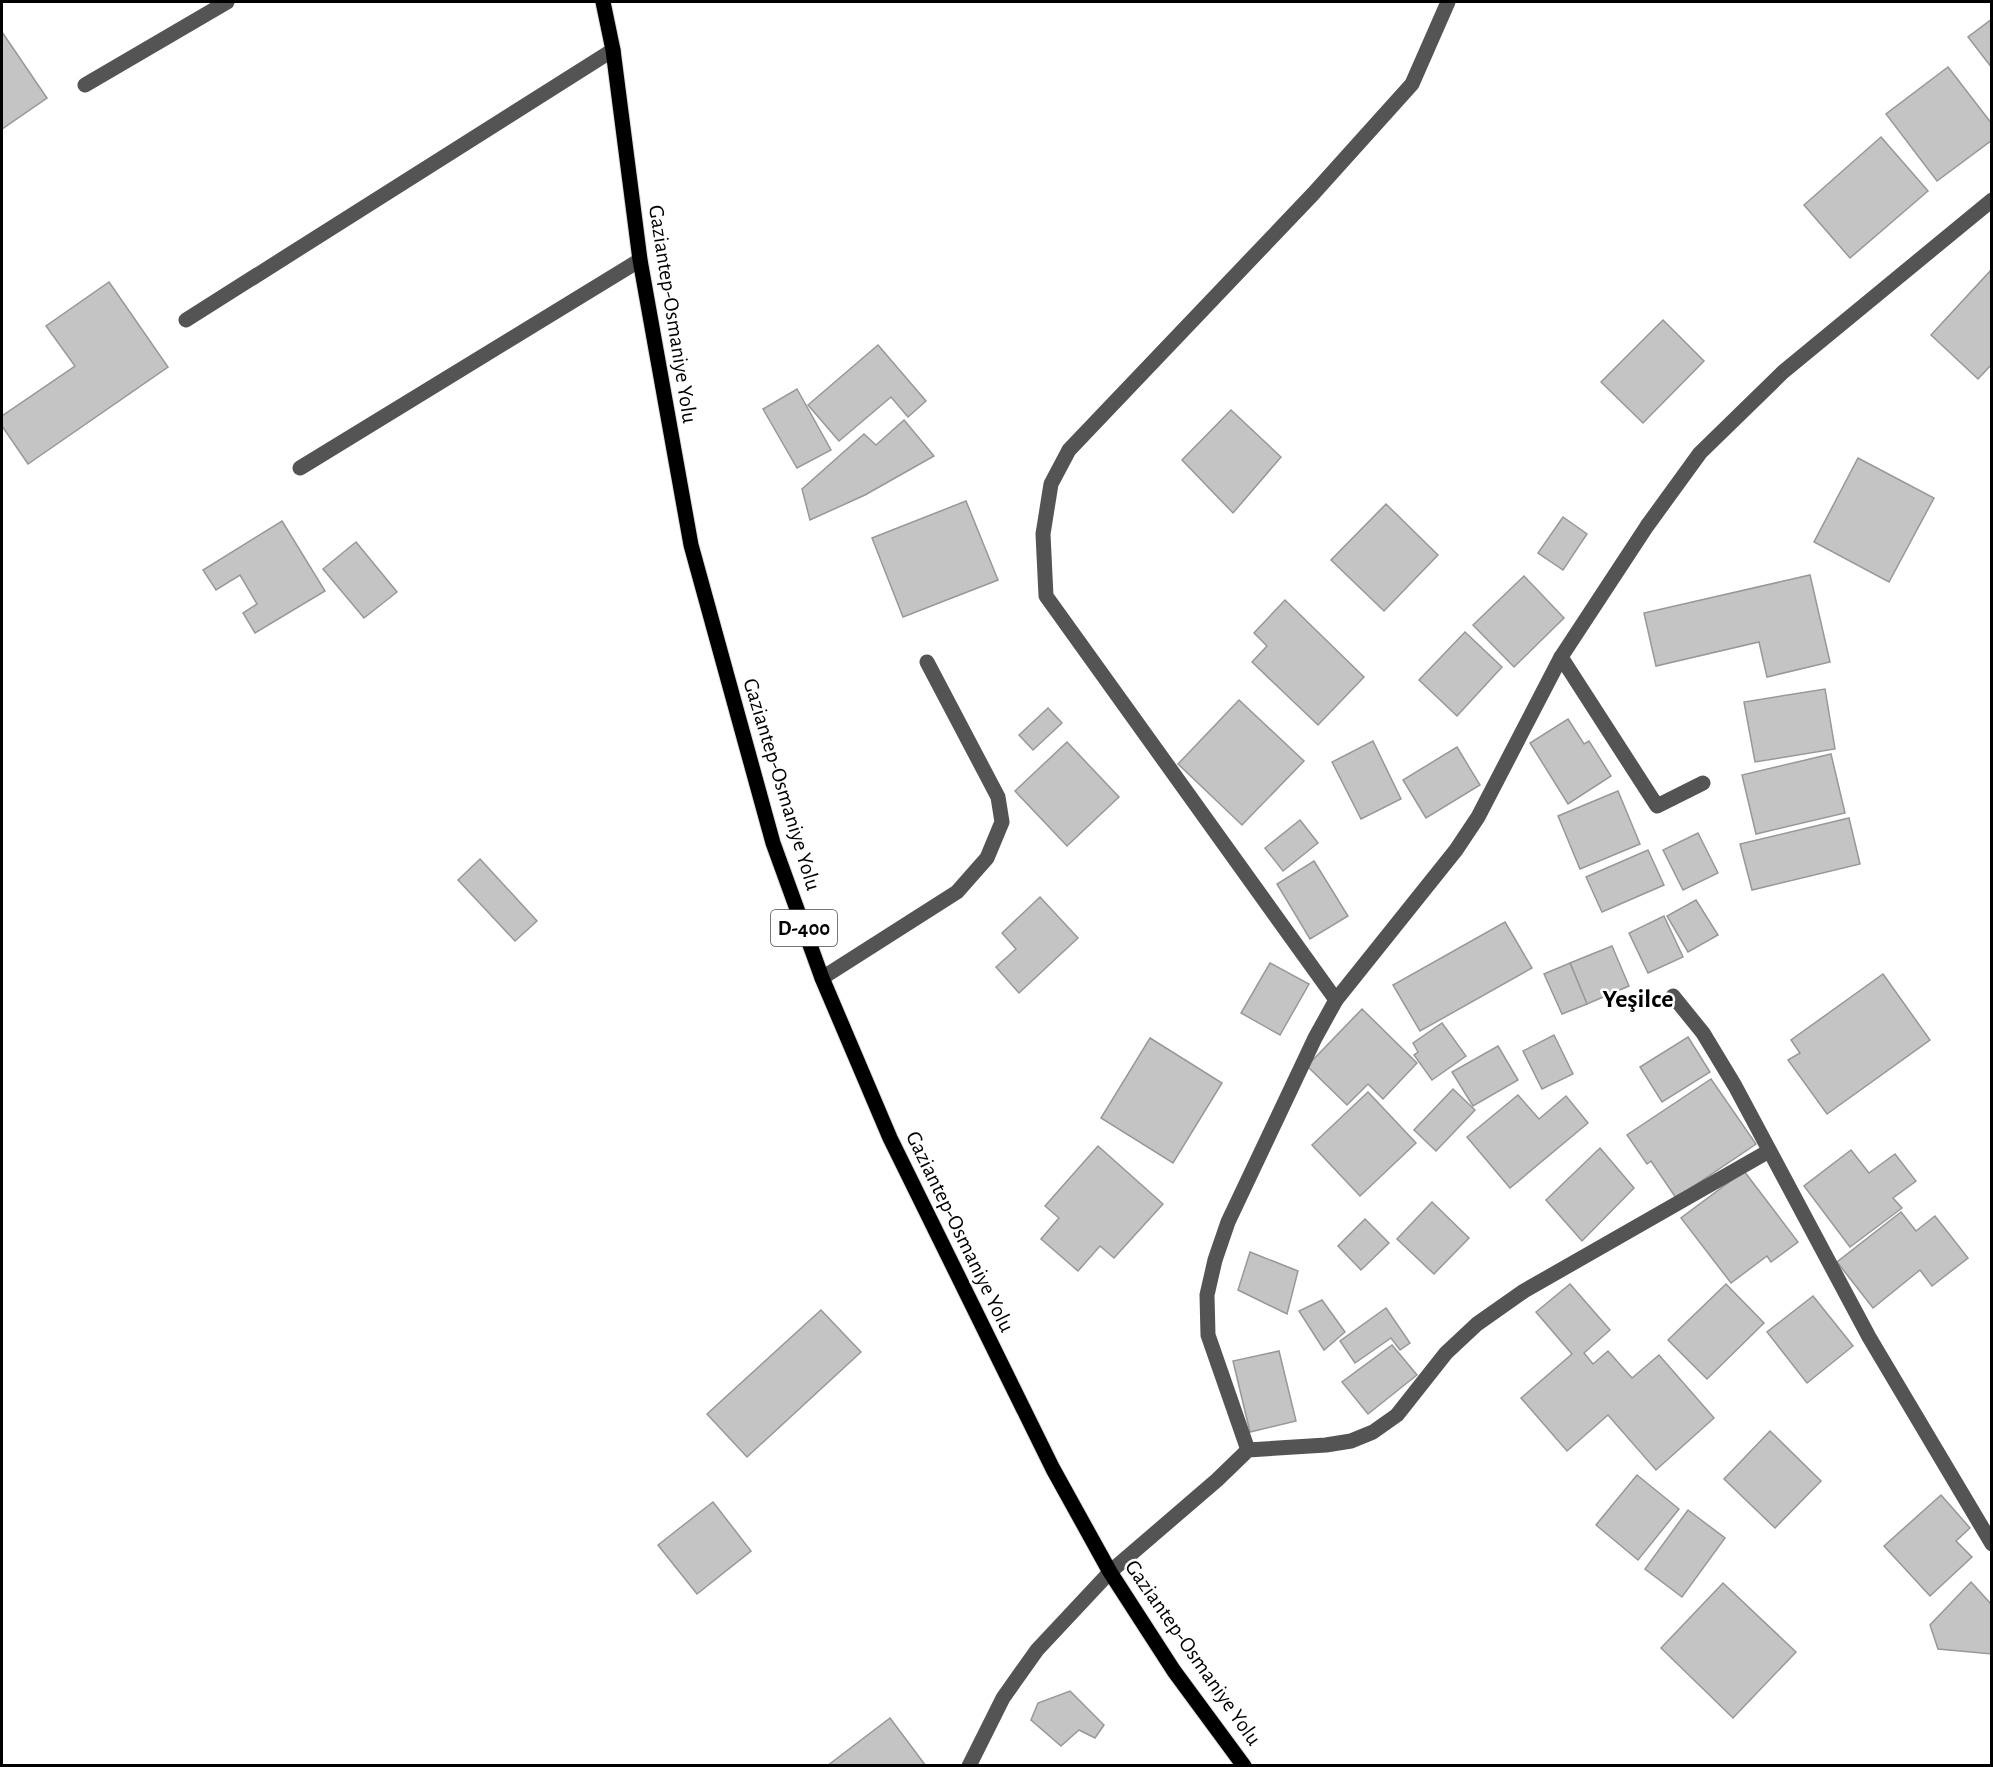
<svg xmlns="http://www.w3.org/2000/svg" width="1993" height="1767" font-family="'Alegreya Sans',sans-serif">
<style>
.building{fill:#c4c4c4;stroke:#989898;stroke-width:1.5}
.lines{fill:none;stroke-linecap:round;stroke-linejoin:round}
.major-casing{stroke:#dbdbdb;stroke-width:17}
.minor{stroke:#545454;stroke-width:15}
.major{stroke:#000;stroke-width:15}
.labels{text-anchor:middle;stroke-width:5;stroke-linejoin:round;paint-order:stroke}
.shield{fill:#fff;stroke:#4c4c4c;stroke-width:1.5}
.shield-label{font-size:21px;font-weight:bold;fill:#000}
.street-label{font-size:22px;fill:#000;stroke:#fff}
.quarter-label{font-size:26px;font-weight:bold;fill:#000;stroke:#fff}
</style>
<rect width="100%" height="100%" fill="#fff"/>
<g class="building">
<path d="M1992 19V68L1968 37Z"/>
<path d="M2 32 47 98 2 129Z"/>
<path d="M1948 67 1992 124V140L1937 181 1886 114Z"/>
<path d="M1881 137 1928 191 1850 258 1804 205Z"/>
<path d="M1992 269V364L1978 379 1931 335Z"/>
<path d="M109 282 168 367 28 464 2 426V416L75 366 46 326Z"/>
<path d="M1663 320 1704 361 1643 423 1601 382Z"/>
<path d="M878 345 926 401 908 417 891 397 839 441 808 405Z"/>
<path d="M797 389 831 450 797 468 763 409Z"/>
<path d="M1231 410 1281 457 1233 513 1182 460Z"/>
<path d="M904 420 934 456 865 495 810 520 802 489 864 434 876 445Z"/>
<path d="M1858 458 1934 498 1889 582 1814 542Z"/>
<path d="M966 501 998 580 903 617 872 538Z"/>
<path d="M1386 504 1438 555 1384 611 1331 560Z"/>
<path d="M1563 517 1587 534 1563 570 1538 553Z"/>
<path d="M282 521 325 591 255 633 243 613 257 604 240 575 216 590 203 570Z"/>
<path d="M356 542 397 592 364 618 323 569Z"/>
<path d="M1810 575 1830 662 1767 677 1759 642 1656 666 1644 613Z"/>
<path d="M1524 576 1564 618 1514 667 1473 625Z"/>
<path d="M1285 600 1364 677 1318 725 1252 662 1267 646 1254 633Z"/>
<path d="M1465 632 1502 667 1457 716 1419 680Z"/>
<path d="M1825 689 1835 749 1755 762 1744 702Z"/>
<path d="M1239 700 1304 761 1242 825 1178 764Z"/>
<path d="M1048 708 1062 723 1033 750 1019 735Z"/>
<path d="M1568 719 1584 744 1589 741 1611 776 1568 804 1530 743Z"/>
<path d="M1373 741 1401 799 1361 819 1332 762Z"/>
<path d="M1067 742 1119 797 1067 846 1015 791Z"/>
<path d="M1457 747 1480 785 1426 818 1403 780Z"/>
<path d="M1831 754 1845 813 1756 834 1742 775Z"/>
<path d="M1618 791 1640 844 1580 869 1558 816Z"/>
<path d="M1849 818 1860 864 1752 890 1740 844Z"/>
<path d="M1300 820 1318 843 1283 871 1265 848Z"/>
<path d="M1698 833 1718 873 1683 890 1663 850Z"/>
<path d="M1648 850 1664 885 1602 912 1586 877Z"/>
<path d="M480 859 537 921 515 941 458 880Z"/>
<path d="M1314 861 1348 916 1310 939 1277 884Z"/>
<path d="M1040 897 1078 938 1019 993 996 967 1016 949 1002 933Z"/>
<path d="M1696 900 1718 935 1688 952 1667 916Z"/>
<path d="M1664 916 1683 957 1648 973 1629 933Z"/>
<path d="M1505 922 1532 968 1420 1031 1393 985Z"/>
<path d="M1612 946 1629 986 1587 1004 1570 963Z"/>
<path d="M1270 963 1309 984 1280 1035 1241 1013Z"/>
<path d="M1570 963 1587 1004 1562 1014 1544 974Z"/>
<path d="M1883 974 1930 1040 1827 1114 1788 1060 1800 1053 1791 1040Z"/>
<path d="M1362 1009 1417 1063 1383 1099 1368 1084 1347 1105 1307 1066Z"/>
<path d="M1442 1023 1466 1056 1432 1080 1414 1055 1418 1052 1413 1043Z"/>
<path d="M1554 1035 1573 1074 1542 1089 1523 1051Z"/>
<path d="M1688 1037 1710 1072 1662 1102 1640 1067Z"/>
<path d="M1150 1038 1222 1083 1173 1163 1101 1118Z"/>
<path d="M1498 1046 1518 1080 1473 1106 1452 1072Z"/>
<path d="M1711 1079 1756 1144 1676 1198 1651 1161 1647 1164 1627 1135Z"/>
<path d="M1453 1089 1475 1110 1436 1151 1414 1130Z"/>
<path d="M1368 1092 1416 1143 1360 1196 1312 1145Z"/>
<path d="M1518 1095 1539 1119 1566 1096 1588 1123 1510 1188 1467 1137Z"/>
<path d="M1098 1146 1163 1204 1114 1258 1100 1246 1078 1271 1041 1239 1059 1218 1045 1206Z"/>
<path d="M1600 1148 1634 1188 1582 1241 1546 1200Z"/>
<path d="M1851 1150 1869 1173 1895 1154 1916 1181 1893 1198 1902 1208 1850 1247 1804 1186Z"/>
<path d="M1744 1171 1798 1242 1771 1262 1767 1256 1731 1283 1681 1218Z"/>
<path d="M1432 1202 1469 1238 1434 1274 1397 1239Z"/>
<path d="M1901 1212 1916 1231 1935 1216 1968 1258 1932 1286 1920 1270 1873 1308 1837 1262Z"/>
<path d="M1365 1219 1389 1243 1361 1270 1338 1246Z"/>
<path d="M1250 1252 1298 1271 1287 1314 1238 1290Z"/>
<path d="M1570 1284 1610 1330 1584 1353 1593 1364 1608 1351 1632 1378 1659 1355 1714 1418 1656 1470 1608 1415 1567 1451 1521 1398 1572 1354 1536 1312Z"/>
<path d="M1726 1284 1764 1323 1707 1379 1668 1340Z"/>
<path d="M1813 1296 1853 1346 1807 1383 1767 1332Z"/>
<path d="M1322 1300 1345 1332 1324 1350 1299 1311Z"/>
<path d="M1386 1308 1410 1343 1400 1350 1391 1338 1355 1363 1340 1341Z"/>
<path d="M821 1310 861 1352 747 1457 707 1414Z"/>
<path d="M1392 1345 1417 1375 1368 1414 1342 1382Z"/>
<path d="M1279 1351 1296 1421 1250 1432 1233 1361Z"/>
<path d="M1770 1431 1821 1481 1775 1528 1724 1479Z"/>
<path d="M1637 1475 1679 1509 1638 1560 1596 1525Z"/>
<path d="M1941 1495 1970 1528 1956 1541 1972 1557 1930 1596 1884 1546Z"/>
<path d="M713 1502 751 1551 697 1594 658 1545Z"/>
<path d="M1688 1510 1725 1538 1682 1597 1645 1569Z"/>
<path d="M1971 1582 1992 1605V1654L1938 1649 1930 1625Z"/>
<path d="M1723 1583 1796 1652 1733 1718 1661 1648Z"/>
<path d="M1070 1691 1104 1725 1095 1738 1079 1730 1061 1746 1031 1720 1038 1703Z"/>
<path d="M890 1718 926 1766H827Z"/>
</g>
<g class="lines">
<defs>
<path id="major" d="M603 2 613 50 640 260 691 545 773 843 822 978 890 1138 1053 1469 1110 1572 1174 1671 1244 1766"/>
</defs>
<use href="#major" class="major-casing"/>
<g class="minor">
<path d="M85 85 227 2"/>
<path d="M186 320 613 50"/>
<path d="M300 468 640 260"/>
<path d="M1561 657 1657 806 1703 783"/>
<path d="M822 978 957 892 987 858 1002 822 998 797 927 662"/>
<path d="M1673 996 1703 1033 1735 1086 1869 1337 1992 1544"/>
<path d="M1336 1000 1046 596 1043 534 1051 484 1069 450 1313 194 1412 84 1448 2"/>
<path d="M1248 1450 1208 1335 1207 1295 1215 1260 1228 1222 1315 1038 1336 1000 1456 850 1478 817 1561 657 1647 526 1700 453 1783 372 1992 200"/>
<path d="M969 1766 1003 1698 1037 1650 1110 1572 1217 1480 1248 1450 1326 1445 1351 1441 1373 1432 1397 1415 1446 1353 1477 1324 1524 1291 1769 1151"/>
</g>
<use href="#major" class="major"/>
</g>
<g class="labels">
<rect class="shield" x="771" y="910" width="66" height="36" rx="4.5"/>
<g class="shield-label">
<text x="804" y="935">D-400</text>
</g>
<g class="street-label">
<text transform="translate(674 314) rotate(81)" y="8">Gaziantep-Osmaniye Yolu</text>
<text transform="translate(783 784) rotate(73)" y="8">Gaziantep-Osmaniye Yolu</text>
<text transform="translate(961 1231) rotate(64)" y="8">Gaziantep-Osmaniye Yolu</text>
<text transform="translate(1194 1652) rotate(55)" y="8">Gaziantep-Osmaniye Yolu</text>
</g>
<g class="quarter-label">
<text x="1638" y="1007">Yeşilce</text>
</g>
</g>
<rect width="1993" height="1767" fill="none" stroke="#000000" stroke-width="6"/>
</svg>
